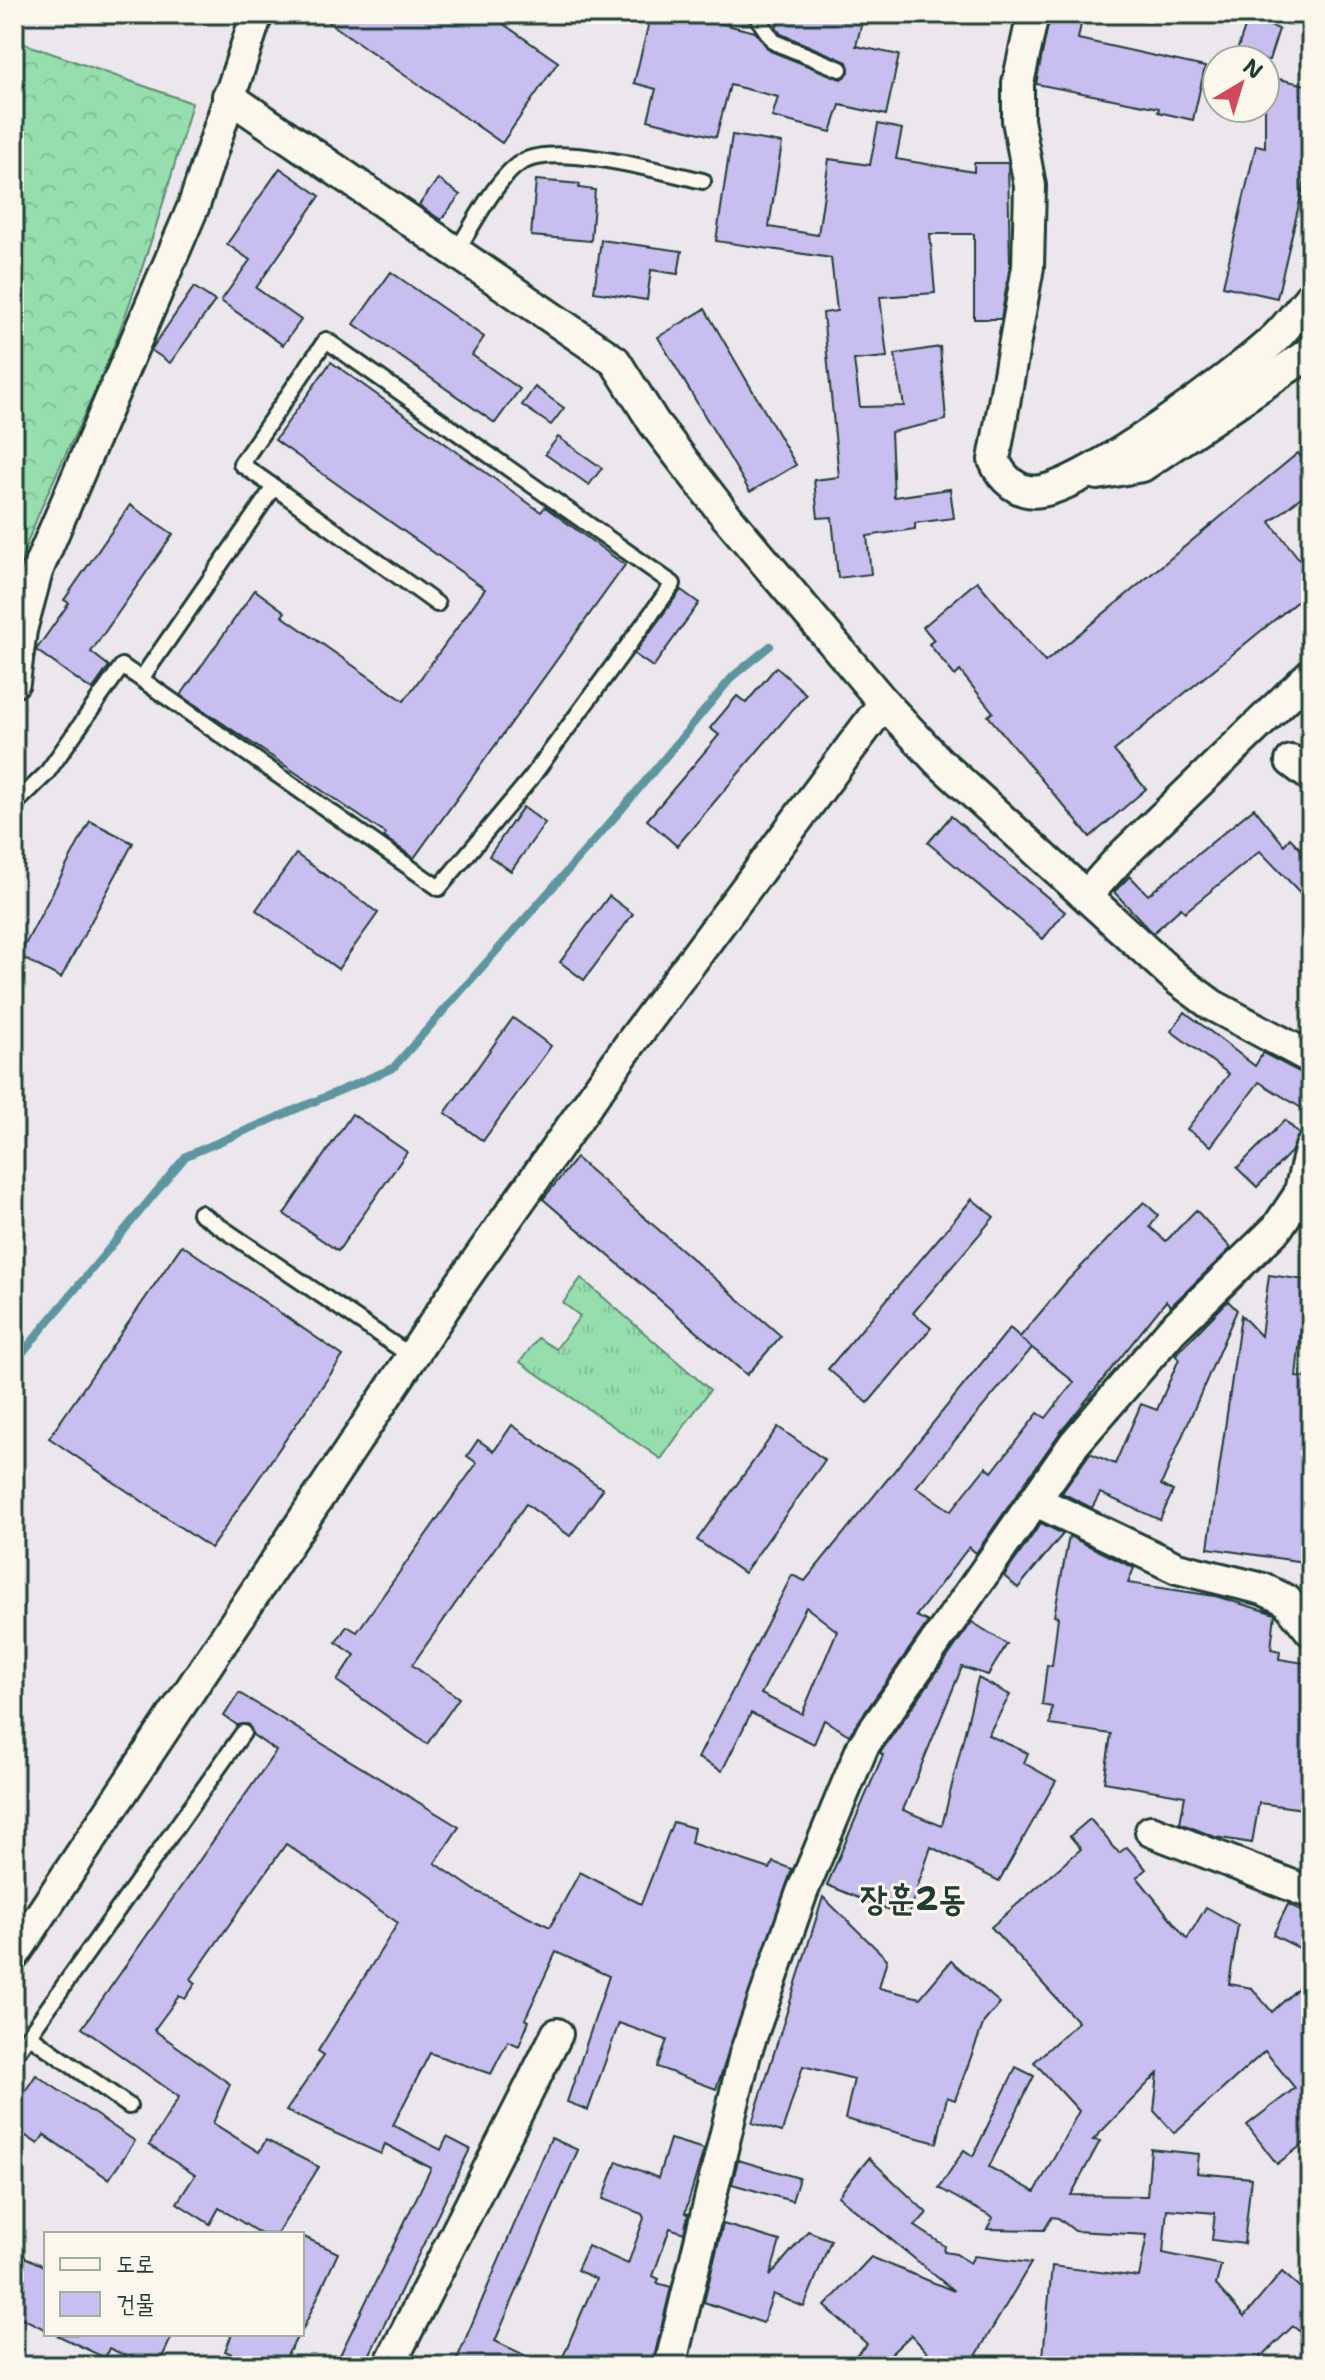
<svg xmlns="http://www.w3.org/2000/svg" width="1325" height="2380" font-family="'Shantell Sans','Poor Story',sans-serif">
<style>
.grass{fill:url(#grass-tufts);stroke:#5a8e70;stroke-width:2}
.forest{fill:url(#forest-crowns);stroke:#5a8e70;stroke-width:2}
.lines{fill:none;stroke-linecap:round;stroke-linejoin:round}
.stream{stroke:#5d969f;stroke-width:8}
.building{fill:#c8bef0;stroke:#1f3d34;stroke-width:2;fill-rule:evenodd}
.lane-casing{stroke:#1f3d34;stroke-width:20}
.street-casing{stroke:#1f3d34;stroke-width:36}
.lane{stroke:#fbf7ec;stroke-width:14}
.street{stroke:#fbf7ec;stroke-width:30}
.labels{text-anchor:middle;stroke-width:6;stroke-linejoin:round;paint-order:stroke}
.quarter-label{font-size:34px;font-weight:bold;fill:#1f3d34;stroke:#fbf7ec}
</style>
<defs>
<pattern id="grass-tufts" width="24" height="20" patternUnits="userSpaceOnUse" patternTransform="scale(2)"><rect width="24" height="20" fill="#96dead"/><path d="M3 7l-1-3M5 7V3M7 7l1-3M15 17l-1-3M17 17v-4M19 17l1-3" fill="none" stroke="#81bf95"/></pattern>
<pattern id="forest-crowns" width="20" height="18" patternUnits="userSpaceOnUse" patternTransform="scale(2)"><rect width="20" height="18" fill="#96dead"/><path d="M2 6a3 3 0 1 1 6 0M12 15a3 3 0 1 1 6 0" fill="none" stroke="#81bf95"/></pattern>
</defs>
<rect width="100%" height="100%" fill="#ece6ed"/>
<filter id="ink" filterUnits="userSpaceOnUse"><feTurbulence type="fractalNoise" baseFrequency=".0125" numOctaves="2"/><feDisplacementMap in="SourceGraphic" scale="16" xChannelSelector="R" yChannelSelector="G"/><feConvolveMatrix kernelMatrix="1 2 1 2 8 2 1 2 1" color-interpolation-filters="sRGB"/></filter>
<g filter="url(#ink)">
<path class="grass" d="M581 1278 710 1390 661 1459 520 1362 538 1338 556 1349 580 1316 563 1303Z"/>
<path class="forest" d="M14 40 192 103C168 192 141 278 107 363 77 436 37 505 14 581Z"/>
<g class="lines">
<path class="stream" d="M14 1363 186 1156 393 1068 622 809 733 676 770 646"/>
</g>
<g class="building">
<path d="M317 14H489L558 62 502 143Z"/>
<path d="M651 14H682L755 32 770 51 841 79 849 72 847 62 781 34 776 28 780 14H864L856 46 899 55 886 115 840 105 831 132 772 117 778 97 730 85 716 137 648 120 656 89 634 83Z"/>
<path d="M1050 14H1083L1078 39 1205 67 1193 120 1158 112 1159 108 1036 84Z"/>
<path d="M1248 18 1279 29 1269 60H1234Z"/>
<path d="M1265 76 1311 86V154L1277 298 1223 286 1256 145 1265 147Z"/>
<path d="M878 124 902 129 896 159 974 172V163H1008L1010 265 1001 319H974V234H930L935 293 880 297 887 357 854 360 860 407 904 406 895 354 940 347 946 420 891 432 894 497 950 489 954 518 915 523V529L867 536 871 574 838 578 832 517 818 518 814 480 839 477 823 313 837 311 831 258 716 241 732 135 782 143 769 227 818 235 829 159 870 165Z"/>
<path d="M280 168 320 196 256 288 301 320 283 345 221 301 250 260 227 244Z"/>
<path d="M438 179 460 195 441 220 419 205Z"/>
<path d="M536 180 580 184 579 188 595 190 591 241 531 236Z"/>
<path d="M601 240 682 251 678 274 651 270 647 300 594 292Z"/>
<path d="M391 272 484 337 472 355 520 389 495 423 354 324Z"/>
<path d="M194 287 215 301 170 363 151 350Z"/>
<path d="M705 309 796 465 750 492 658 337Z"/>
<path d="M331 362 541 512 545 507 625 565 414 858 384 837 386 834 181 695 255 590 285 612 282 616 404 701 485 589 275 440Z"/>
<path d="M535 387 564 408 551 425 522 405Z"/>
<path d="M558 437 602 468 589 485 545 454Z"/>
<path d="M1298 453 1311 469V489L1270 522 1311 574V590L1114 751 1146 789 1090 837 988 716 993 712 960 671 955 676 929 644 934 640 923 627 977 581 1045 662Z"/>
<path d="M130 505 173 534 91 652 109 666 92 690 36 650 69 603 64 600Z"/>
<path d="M681 590 699 603 653 667 634 654Z"/>
<path d="M776 667 806 694 677 846 647 820 719 735 710 728 737 696 746 703Z"/>
<path d="M523 807 545 823 511 871 489 856Z"/>
<path d="M1254 808 1284 845 1290 838 1311 860V904L1260 851 1185 912 1181 908 1153 933 1114 892 1130 876 1148 895Z"/>
<path d="M951 816 1065 912 1043 939 928 843Z"/>
<path d="M90 821 133 843 61 978 19 956Z"/>
<path d="M296 854 378 913 338 969 256 910Z"/>
<path d="M609 896 633 914 584 980 560 962Z"/>
<path d="M1185 1012 1255 1066 1263 1053 1311 1078V1097L1303 1109 1259 1082 1211 1146 1187 1129 1229 1074 1171 1031Z"/>
<path d="M513 1018 551 1046 483 1141 445 1113Z"/>
<path d="M352 1114 407 1152 338 1251 284 1214Z"/>
<path d="M1285 1120 1299 1134 1291 1152 1257 1187 1237 1168Z"/>
<path d="M576 1158 781 1336 747 1375 543 1199Z"/>
<path d="M972 1199 994 1217 913 1313 931 1328 868 1403 828 1369Z"/>
<path d="M1144 1202 1158 1215 1150 1227 1166 1241 1196 1210 1231 1248 1171 1306 1166 1301 1059 1434 976 1553 969 1547 916 1616 928 1622 849 1735 824 1720 814 1744 751 1713 722 1771 698 1758 792 1575 805 1581 1010 1328 1020 1337 1066 1282ZM1021 1339 1074 1382 1046 1418 1038 1413 992 1472 986 1467 951 1511 916 1487 1032 1348ZM806 1607 837 1631 802 1714 761 1694Z"/>
<path d="M182 1245 343 1356 211 1548 49 1438Z"/>
<path d="M1269 1275 1306 1280 1296 1377 1311 1378V1563L1208 1548 1241 1315 1261 1336Z"/>
<path d="M1228 1301 1237 1310 1161 1485 1173 1491 1160 1520 1100 1493 1092 1508 1062 1493 1090 1453 1115 1464 1141 1404 1157 1410 1179 1359 1175 1355Z"/>
<path d="M512 1425 603 1489 570 1536 526 1504 412 1665 459 1698 427 1744 337 1681 355 1655 336 1642 347 1626 357 1632 477 1463 467 1456 478 1440 494 1451Z"/>
<path d="M778 1427 825 1460 744 1573 697 1540Z"/>
<path d="M1041 1523 1063 1534 1018 1588 1004 1576Z"/>
<path d="M1069 1536 1134 1568 1128 1583 1215 1596 1275 1614 1271 1649 1280 1651 1279 1659 1311 1664V1810L1259 1803 1252 1843 1215 1837 1180 1823 1185 1796 1104 1782 1111 1734 1050 1725 1052 1707 1042 1705 1047 1665 1052 1666 1058 1617 1054 1616Z"/>
<path d="M972 1622 1007 1644 988 1675 962 1667 903 1810 942 1826 978 1678 1010 1695 988 1735 1028 1753 1024 1763 1056 1781 999 1881 931 1847 907 1918 827 1885 883 1755 880 1753Z"/>
<path d="M239 1693 459 1827 435 1863 476 1891 550 1927 580 1872 641 1904 673 1822 694 1828 691 1843 770 1869 773 1862 792 1869 716 2089 657 2067 667 2040 619 2023 588 2110 567 2102 609 1976 556 1952 525 2019 529 2021 519 2046 508 2041 491 2074 430 2053 393 2125 441 2150 447 2137 470 2149 364 2366 340 2355 431 2168 385 2144 381 2154 286 2111 324 2055 318 2051 398 1923 286 1844 191 1979 196 1983 185 1999 179 1996 154 2030 230 2084 213 2123 259 2152 266 2140 319 2167 277 2234H261L219 2208 210 2224 177 2203 195 2175 149 2145 179 2097 82 2028 276 1751 253 1735 248 1724 237 1725 224 1716Z"/>
<path d="M1090 1819 1119 1853 1127 1847 1146 1869 1137 1877 1187 1939 1206 1907 1238 1925 1229 1984 1252 1988 1272 2012 1311 1976V2138L1277 2164 1247 2125 1295 2088 1265 2051 1174 2133 1154 2111 1158 2073 1093 2140 1100 2141 1071 2195 1147 2196 1151 2149 1199 2154 1197 2173 1251 2178 1244 2244 1212 2240 1215 2213 1167 2209 1163 2253 1221 2265 1216 2285 1244 2317 1282 2272 1311 2297V2341L1293 2326 1252 2366H1042L1052 2266 1139 2277 1147 2235 1075 2231 1058 2218 1052 2217 1044 2230 987 2229 993 2218 939 2188 964 2150 973 2156 1016 2067 1034 2076 989 2167 1035 2192 1079 2111 1034 2062 1078 2022 991 1927 1081 1849 1070 1836Z"/>
<path d="M823 1897 887 1959 879 1988 920 1998 951 1961 1000 2003 984 2022 955 2100 947 2097 937 2143 845 2119 854 2079 803 2066 782 2132 752 2123Z"/>
<path d="M1288 1904 1311 1915V1954L1273 1935Z"/>
<path d="M36 2075 135 2141 109 2179 44 2135 38 2144 14 2128V2108Z"/>
<path d="M551 2138 578 2150 495 2341 547 2366H454Z"/>
<path d="M670 2139 704 2149 685 2213 688 2214 684 2233 670 2228 653 2276 659 2279 657 2283 671 2287 652 2366H559L596 2279 577 2270 588 2246 628 2264 644 2218 642 2214 603 2199 617 2161 658 2178Z"/>
<path d="M869 2158 927 2213 915 2226 945 2246 944 2252 956 2254 970 2263 974 2256 1031 2263 970 2366H940L911 2335 878 2366H845L867 2344 825 2306 871 2257 954 2291 838 2196Z"/>
<path d="M738 2160 799 2178 792 2201 732 2184Z"/>
<path d="M723 2224 780 2241 770 2276 808 2231 831 2240 804 2307 773 2294 763 2323 704 2302Z"/>
<path d="M302 2236 338 2253 302 2331Z"/>
<path d="M14 2252 46 2267V2330L14 2314Z"/>
<path d="M55 2334H173L158 2366H147L109 2348 105 2358Z"/>
<path d="M232 2334H299L281 2366H240L243 2359 225 2351Z"/>
</g>
<g class="lines">
<defs>
<g id="lane">
<path d="M755 14 774 42 840 69"/>
<path d="M457 250C472 227 498 175 522 162 559 142 663 172 703 181"/>
<path d="M274 487 437 604"/>
<path d="M14 805 46 774 122 666 141 679 274 487 241 464 326 340 673 584 531 778 439 888 141 679"/>
<path d="M200 1213 411 1356"/>
<path d="M30 2036 129 2106"/>
<path d="M14 2056 243 1733"/>
</g>
<g id="street">
<path d="M1033 14 1018 83V120L1030 186 1028 267 994 460C1002 479 1019 495 1041 491 1089 484 1231 378 1271 342 1286 329 1298 311 1311 296"/>
<path d="M228 96 615 361 654 423 722 511 884 703 938 761 1177 979 1212 1005 1311 1058"/>
<path d="M1097 474 1142 466 1311 352"/>
<path d="M14 682 21 630 37 571 194 205 257 14"/>
<path d="M1291 761 1311 776"/>
<path d="M1087 895 1121 857 1311 674"/>
<path d="M1036 1501 1177 1568 1263 1589 1286 1600 1311 1631"/>
<path d="M1151 1831 1311 1893"/>
<path d="M14 1955 455 1292 630 1044 884 703"/>
<path d="M389 2366 557 2034"/>
<path d="M670 2366 745 2054 802 1892 863 1746 1074 1444 1172 1330 1277 1228 1299 1195 1311 1147"/>
</g>
</defs>
<use href="#lane" class="lane-casing"/>
<use href="#street" class="street-casing"/>
<use href="#lane" class="lane"/>
<use href="#street" class="street"/>
</g>
</g>
<g class="labels">
<g class="quarter-label">
<text x="913" y="1910">장훈2동</text>
</g>
</g>
<rect width="1325" height="2380" fill="none" stroke="#fbf7ec" stroke-width="48"/>
<rect x="24" y="24" width="1277" height="2332" fill="none" stroke="#1f3d34" stroke-width="3" filter="url(#ink)"/>
<rect x="44" y="2232" width="260" height="104" fill="#fbf7ec" stroke="#a3ada2" stroke-width="2"/>
<rect x="60" y="2258" width="40" height="12" fill="#fbf7ec" stroke="#a3ada2" stroke-width="2"/>
<text x="116" y="2272" font-size="24" fill="#1f3d34">도로</text>
<rect x="60" y="2292" width="40" height="24" fill="#c8bef0" stroke="#a3ada2" stroke-width="2"/>
<text x="116" y="2312" font-size="24" fill="#1f3d34">건물</text>
<g transform="translate(1241 84) rotate(38)"><circle r="38" fill="#fbf7ec" stroke="#a3ada2" stroke-width="2"/>
<path d="M0-6L14 30L0 20L-14 30Z" fill="#d1495b"/>
<text y="-12" font-size="22" font-weight="bold" text-anchor="middle" fill="#1f3d34">N</text>
</g>
</svg>
